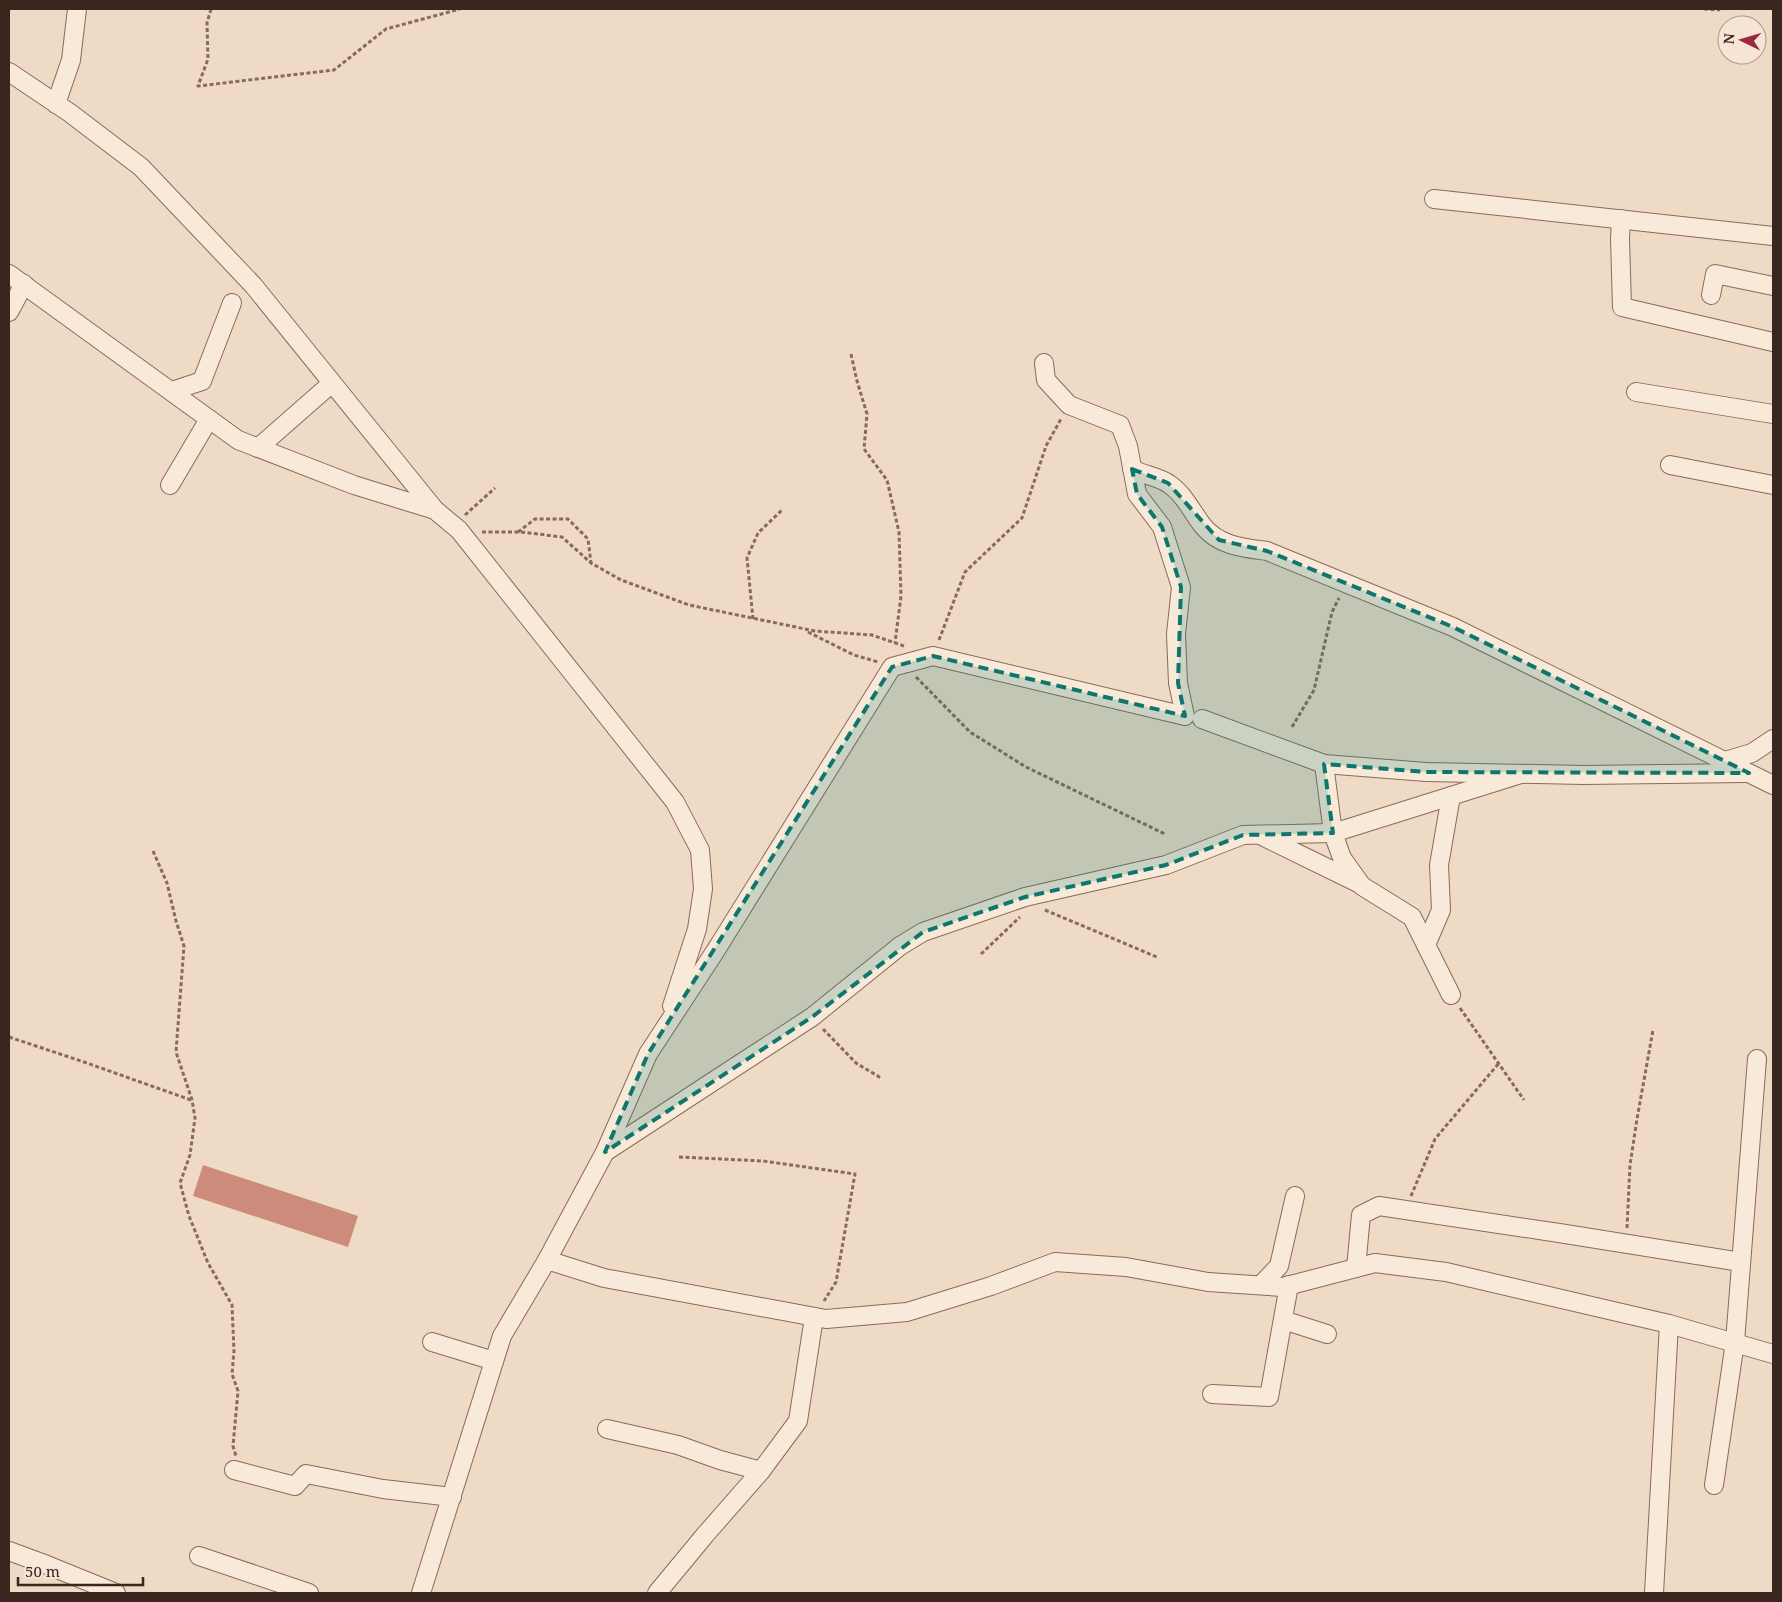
<svg xmlns="http://www.w3.org/2000/svg" width="1782" height="1602" font-family="'Noto Serif',serif">
<style>
.building{fill:#cd8b7b}
.lines{fill:none;stroke-linecap:round;stroke-linejoin:round}
.street-casing{stroke:#8a6a5b;stroke-width:20}
.path{stroke:#8a6a5b;stroke-width:3;stroke-dasharray:4 2.5;stroke-linecap:butt}
.street{stroke:#f9e9d9;stroke-width:18}
.marked{fill:#0f766e;fill-opacity:0.2;stroke:#0f766e;stroke-width:4;stroke-dasharray:10 6;stroke-linejoin:round}
</style>
<rect width="100%" height="100%" fill="#efdac6"/>
<path class="building" d="M203 1165 358 1216 348 1247 193 1196Z"/>
<g class="lines">
<defs>
<g id="street">
<path d="M9 72 70 113 141 167 253 285 435 510 459 530 675 802 700 850 703 889 697 929 672 1006"/>
<path d="M56 104 71 60 77 9"/>
<path d="M1434 199 1773 236"/>
<path d="M1621 219 1620 239 1622 307 1773 342"/>
<path d="M9 274 238 440 354 485 435 510"/>
<path d="M1711 295 1715 274 1773 286"/>
<path d="M9 312 24 284"/>
<path d="M172 391 202 381 232 303"/>
<path d="M1636 392 1773 414"/>
<path d="M258 448 332 383"/>
<path d="M1670 465 1773 485"/>
<path d="M1132 469C1143 475 1160 477 1169 484 1184 494 1192 512 1203 526 1219 546 1244 548 1267 551L1453 627 1773 785"/>
<path d="M170 485 209 419"/>
<path d="M1202 719 1324 764 1426 772 1584 775 1746 773"/>
<path d="M1725 761 1752 753 1773 739"/>
<path d="M1324 764 1333 833 1342 858 1362 886 1412 917 1451 995"/>
<path d="M1262 836 1360 884"/>
<path d="M1426 945 1441 910 1439 865 1451 796"/>
<path d="M605 1152 812 1017 900 946 923 932 1025 897 1166 865 1243 835 1333 833 1521 774"/>
<path d="M547 1260 605 1152 648 1054 716 950 892 667 933 656 1185 716 1178 683 1176 634 1181 587 1162 527 1137 494 1128 446 1120 425 1069 405 1046 380 1044 363"/>
<path d="M1356 1268 1361 1215 1379 1206 1559 1233 1741 1262"/>
<path d="M1261 1285 1279 1266 1295 1196"/>
<path d="M1283 1320 1327 1334"/>
<path d="M432 1342 494 1361"/>
<path d="M1212 1394 1269 1397 1289 1285"/>
<path d="M607 1429 678 1445 720 1460 761 1471"/>
<path d="M234 1470 295 1486 306 1474 383 1489 452 1497"/>
<path d="M1714 1485 1735 1342 1757 1059"/>
<path d="M9 1551 47 1565 116 1593"/>
<path d="M199 1556 309 1593"/>
<path d="M421 1593 502 1336 547 1260 604 1278 826 1319 907 1312 991 1286 1055 1262 1126 1267 1208 1282 1283 1287 1375 1263 1446 1272 1669 1324 1773 1354"/>
<path d="M657 1593 705 1535 761 1471 798 1421 814 1317"/>
<path d="M1654 1593 1669 1324"/>
</g>
</defs>
<use href="#street" class="street-casing"/>
<g class="path">
<path d="M211 9 207 23 208 59 198 86 334 70 386 29 460 9"/>
<path d="M1704 9 1719 10V9"/>
<path d="M851 354 857 381 867 414 864 449 887 480 899 532 901 596 895 643"/>
<path d="M465 515 495 488"/>
<path d="M482 532H521L562 537 591 563 621 580 689 605 815 631 872 635 904 646"/>
<path d="M518 532 535 519H568L588 539 591 563"/>
<path d="M753 619 747 558 758 533 783 509"/>
<path d="M808 632 854 655 878 662"/>
<path d="M939 640 965 572 1022 518 1046 446 1061 419"/>
<path d="M916 677 970 732 1026 767 1165 834"/>
<path d="M1292 727 1314 690 1332 612 1339 598"/>
<path d="M153 851 167 883 176 921 184 946 176 1052 192 1100 195 1118 190 1155 180 1183 189 1216 208 1263 232 1305 234 1351 232 1374 238 1391 233 1446 236 1456"/>
<path d="M1045 910 1157 957"/>
<path d="M981 954 1020 917"/>
<path d="M1460 1008 1524 1100"/>
<path d="M823 1029 856 1063 881 1078"/>
<path d="M9 1037 84 1062 191 1100"/>
<path d="M679 1157 763 1161 855 1174 836 1282 824 1301"/>
<path d="M1411 1196 1435 1139 1499 1063"/>
<path d="M1627 1228 1630 1165 1637 1119 1653 1030"/>
</g>
<use href="#street" class="street"/>
</g>
<path class="marked" d="M1132 469 1168 483 1219 540 1267 551 1453 627 1749 773 1426 772 1324 764 1333 833 1243 835 1166 865 1025 897 923 932 812 1017 605 1152 648 1054 892 667 933 656 1185 716 1178 683 1181 587 1162 527 1137 494Z"/>
<rect width="1782" height="1602" fill="none" stroke="#3a261f" stroke-width="20"/>
<g transform="translate(1742 40) rotate(275)"><circle r="24" fill="#f6e5d5" stroke="#ab998c"/>
<path d="M0-4L9 19L0 12L-9 19Z" fill="#9a2a44"/>
<text y="-8" font-size="14" font-weight="bold" text-anchor="middle" fill="#3a261f">N</text>
</g>
<path d="M18 1577v8h125v-8" fill="none" stroke="#3a261f" stroke-width="2.5"/>
<text x="25" y="1577" font-size="15" fill="#3a261f" stroke="#f6e5d5" stroke-width="4" paint-order="stroke">50 m</text>
</svg>
